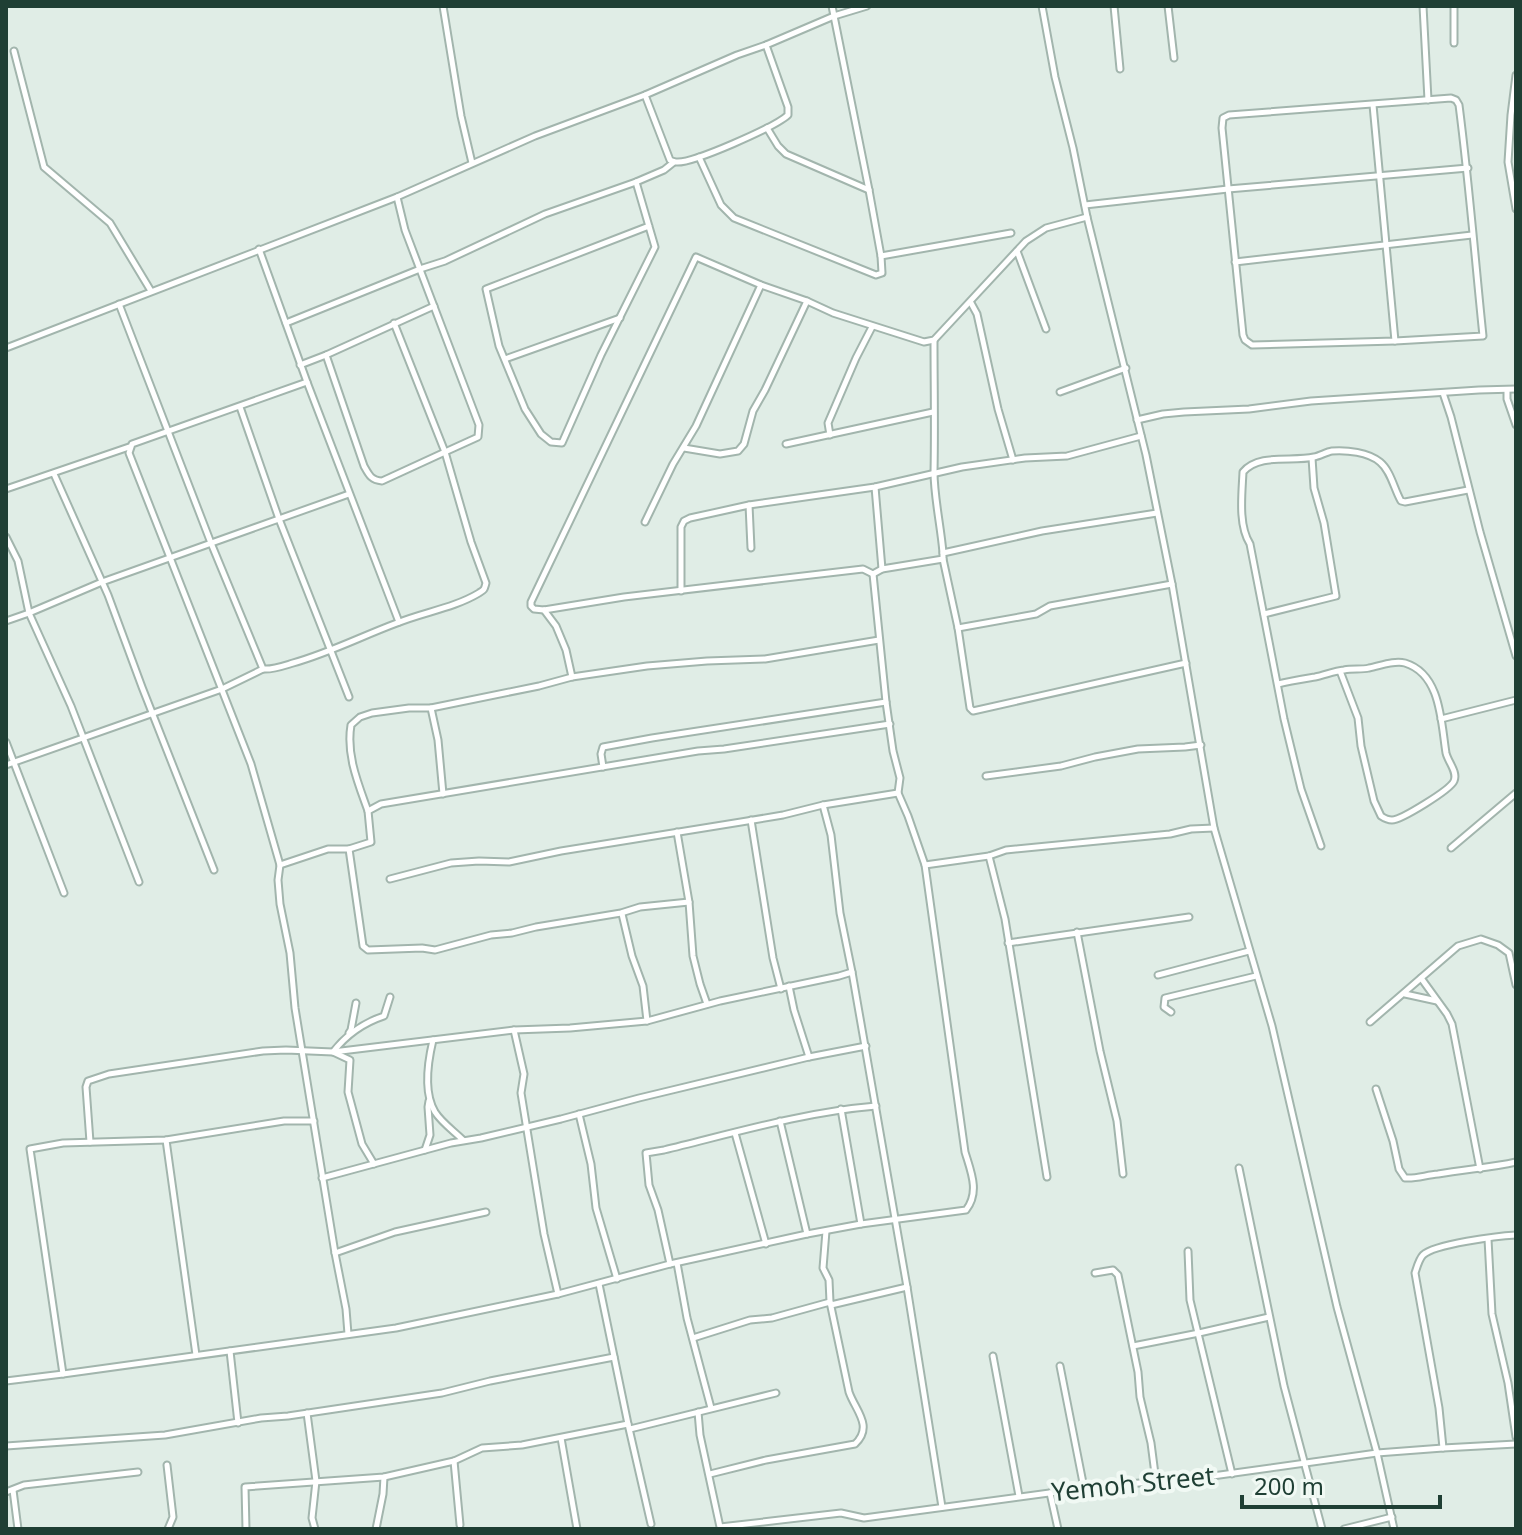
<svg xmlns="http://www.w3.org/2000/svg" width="1522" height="1535" font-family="'Noto Sans',sans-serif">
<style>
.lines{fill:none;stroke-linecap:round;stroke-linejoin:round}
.minor-casing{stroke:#a2b5ad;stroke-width:9}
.minor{stroke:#fff;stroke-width:5}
.labels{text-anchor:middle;stroke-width:8;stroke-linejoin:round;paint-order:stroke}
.street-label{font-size:26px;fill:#1f3f34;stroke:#f1f9f4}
</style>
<rect width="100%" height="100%" fill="#e0ede6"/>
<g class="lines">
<defs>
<g id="minor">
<path d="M443 6 461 116 472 163"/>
<path d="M1042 6 1055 77 1073 148 1087 217 1146 455 1172 584 1214 828 1272 1026 1337 1307 1377 1453 1394 1529"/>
<path d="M1114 6 1120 69"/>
<path d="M1168 6 1174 58"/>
<path d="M1423 6 1428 100"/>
<path d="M1454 6V43"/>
<path d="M14 51 44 167 110 223 151 291"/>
<path d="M1516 75 1511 115 1508 162 1516 209"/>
<path d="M645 95 670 160C672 161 674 162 676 162 692 164 775 127 788 115V107L766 45"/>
<path d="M1451 98 1456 100 1459 105C1469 182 1475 259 1483 336L1395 341 1252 345 1245 340 1243 335 1222 128 1223 118 1229 115Z"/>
<path d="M1373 105 1395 341"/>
<path d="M767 128 778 146 786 154 869 190"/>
<path d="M699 157 721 205 734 218 876 275 882 273 881 256 869 190 832 6"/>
<path d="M636 182 655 247 601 355 562 443 551 442 541 434 525 409 499 346 486 289 649 226"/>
<path d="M1085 205 1228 189 1468 168"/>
<path d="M1087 217 1046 228 1026 241 934 340 924 342 833 313 807 301 761 285 696 257 531 602V606L534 609 544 610 624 597 863 569 873 574 882 569 943 559V553L1042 531 1157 513"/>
<path d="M259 249 307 382 399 622"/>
<path d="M1017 251 1046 329"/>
<path d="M881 256 1011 233"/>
<path d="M1235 262 1472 235"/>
<path d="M971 303 977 314 998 409 1013 460"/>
<path d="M119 304 211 543 263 669C272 670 283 666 293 663 329 653 362 636 397 623 424 612 454 608 479 593 485 589 484 590 486 583L471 542 445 452 478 437 479 425 405 230 397 197"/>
<path d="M286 323 420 269 445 261 545 214 636 182 664 170 674 162"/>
<path d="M934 340C934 384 935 428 934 472 934 497 941 527 943 553"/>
<path d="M6 348 397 197 535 136 645 95 737 55 766 45 834 16 867 6"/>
<path d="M326 355 364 466C369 475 371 480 382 481L445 452 394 323"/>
<path d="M505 359 620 318"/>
<path d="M300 365 326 355 434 306"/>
<path d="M307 382 132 444 129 453 251 764 280 865 278 880 280 904 290 953 295 1008 335 1253 346 1309 348 1334"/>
<path d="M1507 390V399L1516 425"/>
<path d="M1060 392 1126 368"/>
<path d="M1443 393 1451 417 1480 532 1516 656"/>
<path d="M240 407 279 519 349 697"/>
<path d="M1137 420 1163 414 1184 412 1249 409 1311 401 1479 390 1516 389"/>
<path d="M830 435 828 423 856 358 872 327"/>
<path d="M786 444 933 412"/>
<path d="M684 448 720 454 738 451 744 444 753 411 765 390 807 301"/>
<path d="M54 474 108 595 142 687 214 870"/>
<path d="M875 487 882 569"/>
<path d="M6 489 129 447"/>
<path d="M749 505 751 548"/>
<path d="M645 522 673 464 696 426 761 285"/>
<path d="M6 537 18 561 29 613 71 706 139 882"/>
<path d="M943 559 958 628 970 708 973 711 1186 663"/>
<path d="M681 591V527L684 521 690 518 749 505 875 487 962 467 1025 458 1067 456 1141 436"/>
<path d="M544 610 556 626 566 650 572 677"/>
<path d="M1264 614 1336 596 1324 523 1314 488 1312 458"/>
<path d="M6 621 29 613 102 582 349 494"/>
<path d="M958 628 1036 614 1050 606 1172 584"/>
<path d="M1278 684C1290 681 1303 679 1315 677 1325 675 1334 671 1344 670 1353 668 1361 670 1369 668 1380 666 1394 660 1405 663 1441 674 1441 722 1446 753 1448 762 1458 772 1454 781 1450 790 1401 820 1392 820 1389 820 1384 818 1381 816L1374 801 1361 746 1358 718 1340 671"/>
<path d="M431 708 438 740 443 794"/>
<path d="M1441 719 1516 700"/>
<path d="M6 742 64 893"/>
<path d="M6 765 222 689 263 669"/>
<path d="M603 767 601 754 603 747 652 738 886 702"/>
<path d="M986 776 1061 766 1095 757 1138 749 1185 747 1201 745"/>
<path d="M368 811C358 783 346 755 351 725L360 717 372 713 409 708H431L539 686 572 677 647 666 707 661 765 659 879 640"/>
<path d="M751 820 773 958 781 989"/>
<path d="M677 832 689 902 693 956 700 984 707 1004"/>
<path d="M1321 846 1301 789 1284 719 1250 544C1238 525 1242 494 1243 472 1259 453 1292 462 1314 457 1320 456 1326 452 1332 451 1347 450 1368 452 1380 462 1391 471 1394 489 1401 501L1405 502 1468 490"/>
<path d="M1451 848 1516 793"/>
<path d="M349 849 371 842 368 811 381 804 698 751 724 749 890 724"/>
<path d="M989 856 1005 919 1047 1177"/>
<path d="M280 865 328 849H349L363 946 368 950 422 948 435 950 491 935 512 933 536 927 621 913 640 907 689 902"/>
<path d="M925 865 989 856 1006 850 1170 834 1191 829 1214 828"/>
<path d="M390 879 451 863 479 861 509 862 561 851 741 822 783 815 823 805 898 793"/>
<path d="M622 914 632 956 643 986 647 1021"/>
<path d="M1077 932 1100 1051 1117 1121 1123 1174"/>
<path d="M1008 943 1189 917"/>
<path d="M852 972 907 1287 942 1507"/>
<path d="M1158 975 1249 951"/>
<path d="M1421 978 1447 1014 1452 1024 1480 1169"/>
<path d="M789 986 794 1010 809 1057"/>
<path d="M1405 994 1437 1001"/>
<path d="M1171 1012 1164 1007 1165 998 1256 976"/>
<path d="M1370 1022 1458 946 1481 939 1498 945 1509 953 1516 985"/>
<path d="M514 1030 524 1074 521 1093 544 1234 558 1294"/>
<path d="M349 1033 351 1030 356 1003"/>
<path d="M433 1040C428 1061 423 1092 435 1112 442 1123 454 1131 463 1140"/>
<path d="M1376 1089 1393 1141 1399 1169 1405 1178C1416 1179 1426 1175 1438 1174 1464 1169 1490 1168 1516 1162"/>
<path d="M841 1109 861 1224"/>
<path d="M579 1114 591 1164 596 1208 617 1279"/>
<path d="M780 1121 807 1234"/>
<path d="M735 1133 766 1244"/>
<path d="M166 1140 196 1355"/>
<path d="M90 1142 86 1087 88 1081 109 1074 263 1051 286 1050 333 1052 514 1030 570 1028 647 1021 720 1001 839 976 852 972 840 913 831 835 823 805"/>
<path d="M425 1150 430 1135 428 1107 429 1101"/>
<path d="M374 1164 362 1144 348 1092 350 1060 333 1052C347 1034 363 1023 384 1016L390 997"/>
<path d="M1239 1168 1284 1386 1322 1529"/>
<path d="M322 1178 451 1143 481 1138 561 1119 639 1098 809 1057 866 1046"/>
<path d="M1488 1239 1492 1314 1508 1383 1516 1437"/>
<path d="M1188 1251 1190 1300 1232 1474"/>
<path d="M335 1253 395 1232 486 1212"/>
<path d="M677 1263 687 1318 711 1408"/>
<path d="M670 1264 658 1210 649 1185 646 1153 664 1150C734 1133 804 1112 876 1106"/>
<path d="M1095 1273 1113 1270 1118 1275 1138 1372 1140 1397 1151 1443 1156 1482"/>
<path d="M599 1284 628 1424 651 1524"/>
<path d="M831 1305 907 1287"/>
<path d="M693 1338 750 1320 772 1318 830 1302"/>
<path d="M1133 1346 1199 1333 1269 1317"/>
<path d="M230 1351 238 1423"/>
<path d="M993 1356 1019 1496"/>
<path d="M1060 1366 1084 1488"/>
<path d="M63 1374 30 1149 63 1143 166 1140 284 1121H314"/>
<path d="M6 1381 63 1374 396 1328 558 1294 670 1264 807 1234 861 1224 966 1210C980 1192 971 1172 965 1152L925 865 908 816 898 793 900 778 893 751 886 702 873 574"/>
<path d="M698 1412 700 1435 720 1527 841 1513 864 1518 1101 1486 1191 1479 1377 1453 1443 1448 1516 1444"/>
<path d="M307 1413 316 1481 312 1518 315 1529"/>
<path d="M630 1429 776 1393"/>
<path d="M561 1438 577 1529"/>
<path d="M6 1446 165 1435 261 1418 288 1416 442 1393 490 1381 614 1357"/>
<path d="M1443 1448 1439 1408 1415 1273C1417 1267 1419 1259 1423 1255 1434 1244 1498 1236 1516 1235"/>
<path d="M454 1461 460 1525"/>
<path d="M167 1465 173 1517 168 1529"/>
<path d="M710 1474 766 1460 855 1444C874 1426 855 1410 849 1392L830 1302 829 1280 823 1268 826 1231"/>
<path d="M13 1490 18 1529"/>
<path d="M6 1492 24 1485 138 1472"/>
<path d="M1050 1493 1058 1529"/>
<path d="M246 1529 245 1487 384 1477 454 1461 482 1448 522 1445 628 1424"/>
<path d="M376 1529 383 1494 384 1477"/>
<path d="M1344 1529 1392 1517"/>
</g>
</defs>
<use href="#minor" class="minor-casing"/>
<use href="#minor" class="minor"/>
</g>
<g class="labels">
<g class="street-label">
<text transform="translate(1133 1484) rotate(-6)" y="9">Yemoh Street</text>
</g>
</g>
<rect width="1522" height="1535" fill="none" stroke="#1f3f34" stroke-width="16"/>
<path d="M1242 1495v12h198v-12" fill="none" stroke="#1f3f34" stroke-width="4"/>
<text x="1254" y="1495" font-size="24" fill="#1f3f34" stroke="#f1f9f4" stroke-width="6" paint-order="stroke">200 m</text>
</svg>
